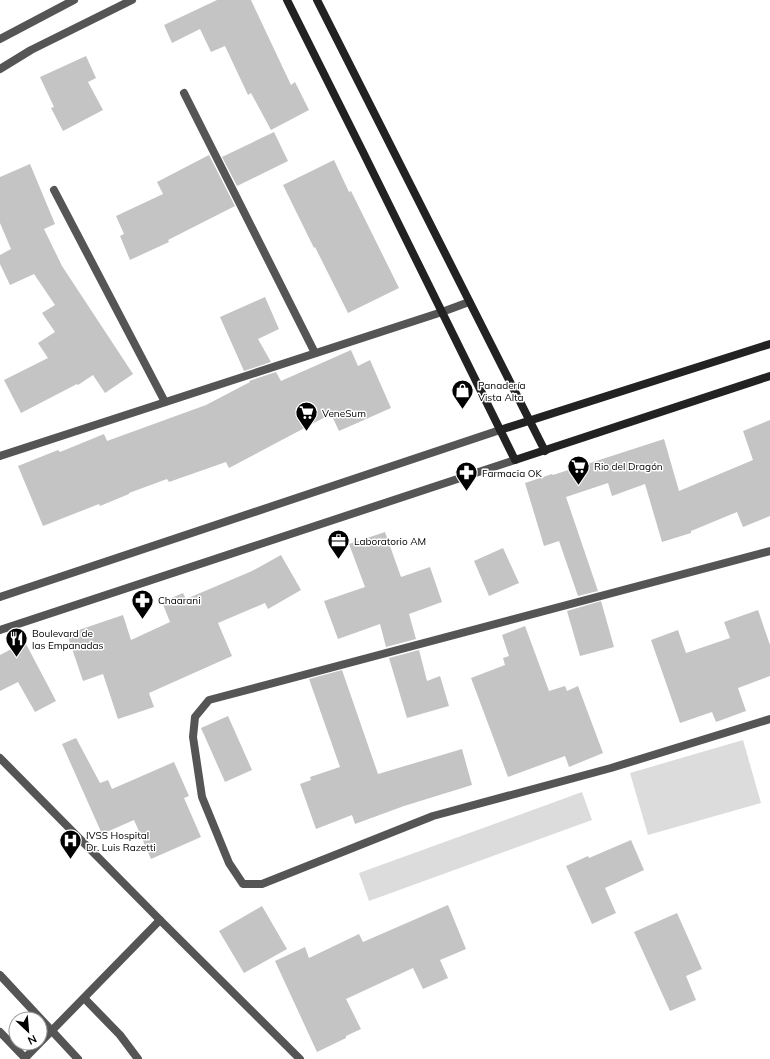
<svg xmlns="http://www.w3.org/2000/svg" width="770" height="1059" font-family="Mulish,sans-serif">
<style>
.green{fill:#dcdcdc}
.building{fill:#c4c4c4}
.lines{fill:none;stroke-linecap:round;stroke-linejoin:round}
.service{stroke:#555;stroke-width:8}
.minor{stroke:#555;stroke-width:8}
.secondary{stroke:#222;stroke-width:8}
.labels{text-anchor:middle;stroke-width:3;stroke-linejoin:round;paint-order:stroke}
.poi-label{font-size:10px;fill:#000;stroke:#fff;text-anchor:start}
</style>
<rect width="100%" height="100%" fill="#fff"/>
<g class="green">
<path d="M743 740 761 803 648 835 630 773Z"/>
<path d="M582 792 592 820 369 901 359 873Z"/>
</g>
<g class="building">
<path d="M217 0H251L291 85 295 82 309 110 271 130 251 93 248 95 225 46 211 52 200 29 172 43 164 25Z"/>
<path d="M86 56 96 78 88 82 103 110 63 131 51 108 54 107 40 77Z"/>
<path d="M274 132 288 161 237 186 222 157Z"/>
<path d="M209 155 235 206 168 240 169 242 130 260 120 236 124 234 116 216 163 194 157 182Z"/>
<path d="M334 160 349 192 351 191 399 288 348 313 315 247 314 248 283 185Z"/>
<path d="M30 164 55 224 44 229 62 266 133 374 105 393 93 375 78 385 77 384 21 413 4 380 48 358 38 343 55 332 42 313 55 305 34 274 10 285 0 264V255L11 249 0 223V177Z"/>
<path d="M265 297 279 329 258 339 271 362 244 371 220 317Z"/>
<path d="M351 350 358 366 370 360 391 408 339 431 331 414 229 468 226 462 169 482 167 479 129 493V494L100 506 99 504 43 526 18 466 58 450 60 452 104 434 107 441 206 405 250 382 249 381 276 372 281 381Z"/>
<path d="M770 420V516L743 527 737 512 691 531V533L662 542 645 484 612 496 608 483 566 497 598 591 578 596 559 541 544 546 525 483 552 474 553 475 664 439 679 491 753 460 743 431Z"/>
<path d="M385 532 401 577 430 567 442 602 409 614 416 639 386 647 380 624 338 639 324 601 365 587 349 544Z"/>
<path d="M503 548 519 583 489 596 474 561Z"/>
<path d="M281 555 301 590 268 609 265 603 218 623 232 656 149 693 154 707 118 719 103 674 83 681 67 634 123 615 131 640 170 622 162 602 183 593 186 599 252 571Z"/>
<path d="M601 601 614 647 580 656 567 611Z"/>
<path d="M758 610 770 645V676L738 688 746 711 716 722 712 712 680 723 651 640 678 630 686 653 730 638 724 622Z"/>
<path d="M525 626 549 691 565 686 567 691 578 686 603 753 569 767 565 756 508 777 471 678 505 665 503 658 509 656 502 635Z"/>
<path d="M25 642 56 701 35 712 18 682 0 691V655Z"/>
<path d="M419 650 427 681 440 676 449 706 407 718 389 658Z"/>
<path d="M342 670 378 774 462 749 472 785 404 806 355 824 352 815 316 829 300 784 311 780 310 777 340 767 309 679Z"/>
<path d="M228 716 252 770 225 782 201 728Z"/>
<path d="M76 738 100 783 108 780 112 789 174 762 189 796 184 798 201 837 151 859 134 820 102 834 62 744Z"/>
<path d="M631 840 644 870 605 888 616 913 592 924 566 866 588 856 589 858Z"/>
<path d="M448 905 466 949 440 960 448 978 423 989 413 968 346 999 361 1029 346 1036V1038L317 1052 275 961 305 947 309 958 359 934 363 942Z"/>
<path d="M262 906 287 949 244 973 219 931Z"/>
<path d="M677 913 702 969 686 976 696 1000 670 1011 634 932Z"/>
</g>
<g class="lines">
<g class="service">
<path d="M0 758 160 920 300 1059"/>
<path d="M0 975 78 1059"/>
<path d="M84 998 120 1035 138 1059"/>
<path d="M0 1032 26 1059"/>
<path d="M25 1058 160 920"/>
</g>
<g class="minor">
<path d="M0 39 74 0"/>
<path d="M0 69 31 50 132 0"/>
<path d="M184 93 315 353"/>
<path d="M54 190 165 402"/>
<path d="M0 456 442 312 469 302"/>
<path d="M770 551 209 700 195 717 193 737 202 797 229 863 243 884H262L433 816 611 768 770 719"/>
<path d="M0 597 500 430"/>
<path d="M0 630 515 460"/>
</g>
<g class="secondary">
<path d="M287 0 362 150 515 460 770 376"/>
<path d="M317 0 545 451"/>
<path d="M500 430 770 344"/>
</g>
</g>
<defs>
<symbol id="shop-pin" viewBox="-11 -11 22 30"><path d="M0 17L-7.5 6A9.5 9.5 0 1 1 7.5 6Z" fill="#000" stroke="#fff"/><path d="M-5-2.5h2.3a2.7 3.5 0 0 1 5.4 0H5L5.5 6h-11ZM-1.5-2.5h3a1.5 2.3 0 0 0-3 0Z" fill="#fff"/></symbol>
<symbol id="supermarket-pin" viewBox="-11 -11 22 30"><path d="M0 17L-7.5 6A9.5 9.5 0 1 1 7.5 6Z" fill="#000" stroke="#fff"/><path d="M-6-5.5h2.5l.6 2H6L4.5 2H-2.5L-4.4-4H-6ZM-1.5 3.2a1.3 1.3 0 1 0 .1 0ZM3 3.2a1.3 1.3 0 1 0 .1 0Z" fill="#fff"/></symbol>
<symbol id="pharmacy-pin" viewBox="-11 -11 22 30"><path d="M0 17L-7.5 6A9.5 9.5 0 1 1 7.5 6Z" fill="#000" stroke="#fff"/><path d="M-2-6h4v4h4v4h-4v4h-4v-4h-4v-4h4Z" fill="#fff"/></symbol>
<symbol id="office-pin" viewBox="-11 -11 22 30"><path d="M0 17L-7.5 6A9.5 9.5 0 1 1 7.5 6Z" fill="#000" stroke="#fff"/><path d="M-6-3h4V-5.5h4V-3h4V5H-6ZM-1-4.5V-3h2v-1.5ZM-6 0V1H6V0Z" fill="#fff"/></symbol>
<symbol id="restaurant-pin" viewBox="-11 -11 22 30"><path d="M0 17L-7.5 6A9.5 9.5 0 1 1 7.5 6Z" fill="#000" stroke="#fff"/><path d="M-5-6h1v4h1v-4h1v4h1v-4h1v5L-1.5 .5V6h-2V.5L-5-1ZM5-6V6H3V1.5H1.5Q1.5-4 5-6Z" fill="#fff"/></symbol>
<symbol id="hospital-pin" viewBox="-11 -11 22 30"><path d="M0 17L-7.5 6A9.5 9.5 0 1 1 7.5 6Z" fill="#000" stroke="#fff"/><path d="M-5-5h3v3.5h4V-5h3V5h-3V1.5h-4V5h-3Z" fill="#fff"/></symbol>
</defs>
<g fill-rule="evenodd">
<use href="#shop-pin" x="450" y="378" width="25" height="34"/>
<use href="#supermarket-pin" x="294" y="400" width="25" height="34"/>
<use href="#supermarket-pin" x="566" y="454" width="25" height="34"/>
<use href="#pharmacy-pin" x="454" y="460" width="25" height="34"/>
<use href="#office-pin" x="326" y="528" width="25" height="34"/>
<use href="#pharmacy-pin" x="130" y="588" width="25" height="34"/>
<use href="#restaurant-pin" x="4" y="626" width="25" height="34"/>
<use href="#hospital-pin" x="58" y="828" width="25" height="34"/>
</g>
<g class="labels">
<g class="poi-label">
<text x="478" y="389">Panadería<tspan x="478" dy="12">Vista Alta</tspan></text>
<text x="322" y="417">VeneSum</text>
<text x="594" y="470">Rio del Dragón</text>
<text x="482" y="477">Farmacia OK</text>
<text x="354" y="545">Laboratorio AM</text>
<text x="158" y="604">Chaarani</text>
<text x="32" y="637">Boulevard de<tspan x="32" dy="12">las Empanadas</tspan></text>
<text x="86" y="839">IVSS Hospital<tspan x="86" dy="12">Dr. Luis Razetti</tspan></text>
</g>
</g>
<g transform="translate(28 1031) rotate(154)"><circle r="19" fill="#ffffff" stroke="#999999"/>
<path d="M0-3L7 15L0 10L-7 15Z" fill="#000000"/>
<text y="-6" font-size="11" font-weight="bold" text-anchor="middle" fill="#000000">N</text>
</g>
</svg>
